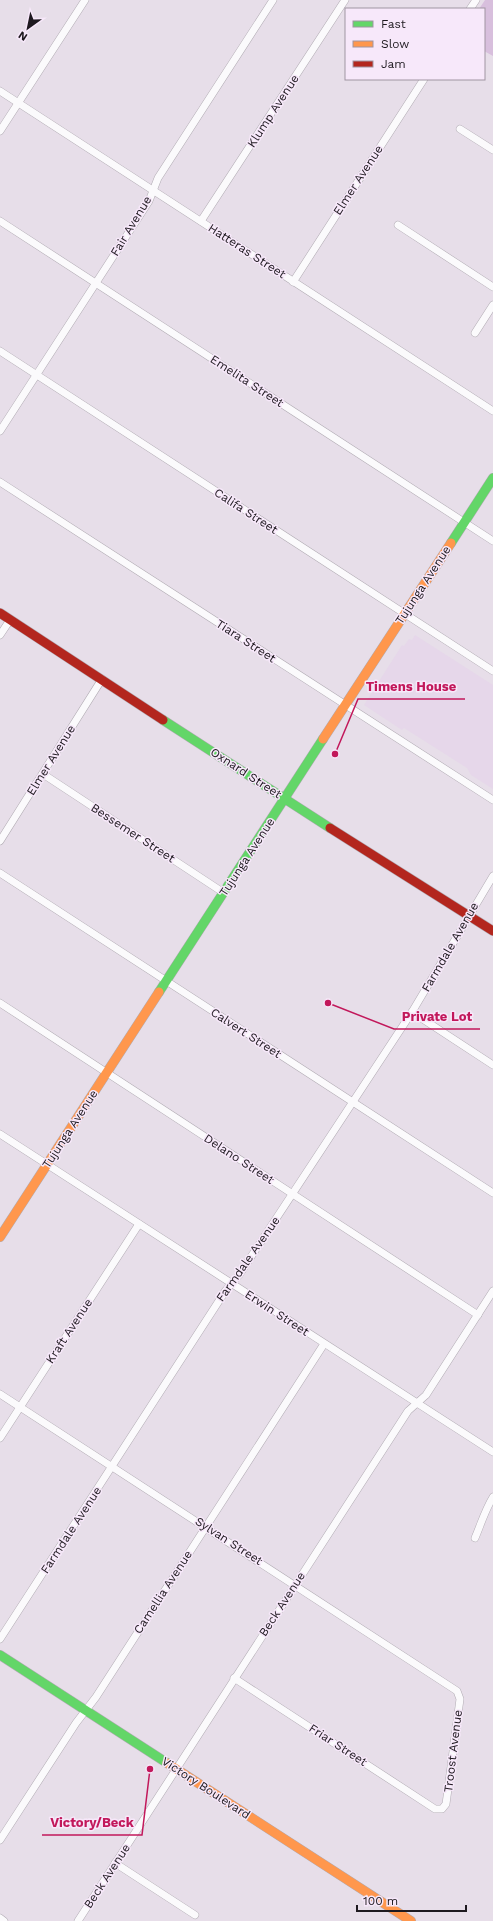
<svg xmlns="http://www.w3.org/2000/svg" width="493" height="1921" font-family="'Work Sans',sans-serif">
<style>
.built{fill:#e6d7ea}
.green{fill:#d8bfdd}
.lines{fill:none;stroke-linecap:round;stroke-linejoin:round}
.street-casing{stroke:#b1abb3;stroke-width:8}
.fast-casing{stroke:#b1abb3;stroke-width:10}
.slow-casing{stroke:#b1abb3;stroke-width:10}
.jam-casing{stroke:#b1abb3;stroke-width:10}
.street{stroke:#fbfafc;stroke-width:7}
.fast{stroke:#63d668;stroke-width:9}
.slow{stroke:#ff974d;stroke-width:9}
.jam{stroke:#b3261e;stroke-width:9}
.labels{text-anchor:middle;stroke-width:3;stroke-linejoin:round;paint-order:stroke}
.street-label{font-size:12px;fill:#1e191f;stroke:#f7e8fa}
.leader{fill:none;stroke:#c2185b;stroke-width:1.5}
.callout-dot{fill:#c2185b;stroke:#f7e8fa;stroke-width:1.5}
.callout-label{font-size:13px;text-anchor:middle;font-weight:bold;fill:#c2185b;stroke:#f7e8fa;stroke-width:3;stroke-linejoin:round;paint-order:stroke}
</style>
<rect width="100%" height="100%" fill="#e7dee9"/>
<path class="built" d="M415 635 493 685V789L471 775 467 768 404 728 402 730 364 705 402 645 404 646 409 639 412 640Z"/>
<path class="green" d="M485 0H493V56L484 51V9H479Z"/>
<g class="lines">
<defs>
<g id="street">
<path d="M470 9 476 0"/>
<path d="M0 91 493 411"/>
<path d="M460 129 493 150"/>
<path d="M0 131 85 0"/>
<path d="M0 221 493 541"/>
<path d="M201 221 345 0"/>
<path d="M398 225 493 287"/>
<path d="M293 282 424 79"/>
<path d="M475 333 493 305"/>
<path d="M0 351 493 671"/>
<path d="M0 431 149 201 158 178 273 0"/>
<path d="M0 482 493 800"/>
<path d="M0 635 10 620"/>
<path d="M43 774 224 893"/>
<path d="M0 841 102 679"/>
<path d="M0 873 493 1193"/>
<path d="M0 1003 478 1315"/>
<path d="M412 1012 493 1065"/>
<path d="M0 1134 493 1452"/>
<path d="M0 1394 457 1691 460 1699 446 1804 442 1809H435L234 1678"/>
<path d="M0 1438 139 1224"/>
<path d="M475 1538C481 1524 485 1510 493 1497"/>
<path d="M0 1639 226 1290 239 1275 412 1012 493 876"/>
<path d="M0 1840 76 1723 96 1697 324 1344"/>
<path d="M115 1863 195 1915"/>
<path d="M0 1918 4 1921"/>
<path d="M78 1921 408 1411 426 1395 493 1291"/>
</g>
<g id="fast">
<path d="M451 543 493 478"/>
<path d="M163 720 330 828"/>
<path d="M159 992 323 739"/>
<path d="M0 1655 167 1763"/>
</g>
<g id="slow">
<path d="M323 739 451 543"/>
<path d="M0 1237 159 992"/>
<path d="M167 1763 411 1921"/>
</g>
<g id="jam">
<path d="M0 613 163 720"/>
<path d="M330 828 493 931"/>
</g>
</defs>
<use href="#street" class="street-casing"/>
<use href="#fast" class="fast-casing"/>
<use href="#slow" class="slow-casing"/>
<use href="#jam" class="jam-casing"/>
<use href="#street" class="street"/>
<use href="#fast" class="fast"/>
<use href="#slow" class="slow"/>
<use href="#jam" class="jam"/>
</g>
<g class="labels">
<g class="street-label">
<text transform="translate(273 111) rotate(-57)" y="4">Klump Avenue</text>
<text transform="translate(358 180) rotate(-57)" y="4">Elmer Avenue</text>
<text transform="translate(131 226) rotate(-59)" y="4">Fair Avenue</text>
<text transform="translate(247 251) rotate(33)" y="4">Hatteras Street</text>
<text transform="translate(247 381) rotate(33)" y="4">Emelita Street</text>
<text transform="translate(246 511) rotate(33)" y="4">Califa Street</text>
<text transform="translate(423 585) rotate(-57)" y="4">Tujunga Avenue</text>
<text transform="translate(246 641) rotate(33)" y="4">Tiara Street</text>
<text transform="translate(51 760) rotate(-58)" y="4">Elmer Avenue</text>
<text transform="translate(246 773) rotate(33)" y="4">Oxnard Street</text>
<text transform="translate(133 833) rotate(33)" y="4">Bessemer Street</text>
<text transform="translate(247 857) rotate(-57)" y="4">Tujunga Avenue</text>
<text transform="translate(450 947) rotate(-60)" y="4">Farmdale Avenue</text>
<text transform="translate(246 1033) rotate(33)" y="4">Calvert Street</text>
<text transform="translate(70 1129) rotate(-57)" y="4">Tujunga Avenue</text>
<text transform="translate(239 1159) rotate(33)" y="4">Delano Street</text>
<text transform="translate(248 1259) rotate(-55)" y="4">Farmdale Avenue</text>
<text transform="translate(277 1313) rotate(33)" y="4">Erwin Street</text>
<text transform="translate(69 1331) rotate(-57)" y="4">Kraft Avenue</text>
<text transform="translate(71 1530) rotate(-57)" y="4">Farmdale Avenue</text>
<text transform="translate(229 1541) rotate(33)" y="4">Sylvan Street</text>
<text transform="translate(163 1592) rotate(-57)" y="4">Camellia Avenue</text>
<text transform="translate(282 1604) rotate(-57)" y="4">Beck Avenue</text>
<text transform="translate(338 1745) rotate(33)" y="4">Friar Street</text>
<text transform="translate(453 1751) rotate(-83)" y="4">Troost Avenue</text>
<text transform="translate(206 1788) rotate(33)" y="4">Victory Boulevard</text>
<text transform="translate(107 1876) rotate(-57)" y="4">Beck Avenue</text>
</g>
</g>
<path class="leader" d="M335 754L358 699H465M328 1003L394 1029H480M150 1769L142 1835H42"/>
<g class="callout-dot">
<circle cx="335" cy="754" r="4"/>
<circle cx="328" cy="1003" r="4"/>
<circle cx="150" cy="1769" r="4"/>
</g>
<g class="callout-label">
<text x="411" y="691">Timens House</text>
<text x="437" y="1021">Private Lot</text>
<text x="92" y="1827">Victory/Beck</text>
</g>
<rect x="345" y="8" width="140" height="72" fill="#f7e8fa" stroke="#a095a2"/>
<rect x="353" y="21" width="20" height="6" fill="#63d668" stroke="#a095a2"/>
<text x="381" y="28" font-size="12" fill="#1e191f">Fast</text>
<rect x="353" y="41" width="20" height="6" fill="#ff974d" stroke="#a095a2"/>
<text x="381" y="48" font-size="12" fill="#1e191f">Slow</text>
<rect x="353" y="61" width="20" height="6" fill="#b3261e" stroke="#a095a2"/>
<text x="381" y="68" font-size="12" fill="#1e191f">Jam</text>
<g transform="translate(28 28) rotate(213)" stroke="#f7e8fa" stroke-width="3" paint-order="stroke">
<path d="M0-3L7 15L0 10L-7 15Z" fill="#1e191f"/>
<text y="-6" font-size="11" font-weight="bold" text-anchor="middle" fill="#1e191f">N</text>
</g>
<path d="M357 1905v6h109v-6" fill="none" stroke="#1e191f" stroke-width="2"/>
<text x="363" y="1905" font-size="12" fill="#1e191f" stroke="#f7e8fa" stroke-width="3" paint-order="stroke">100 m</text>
</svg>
